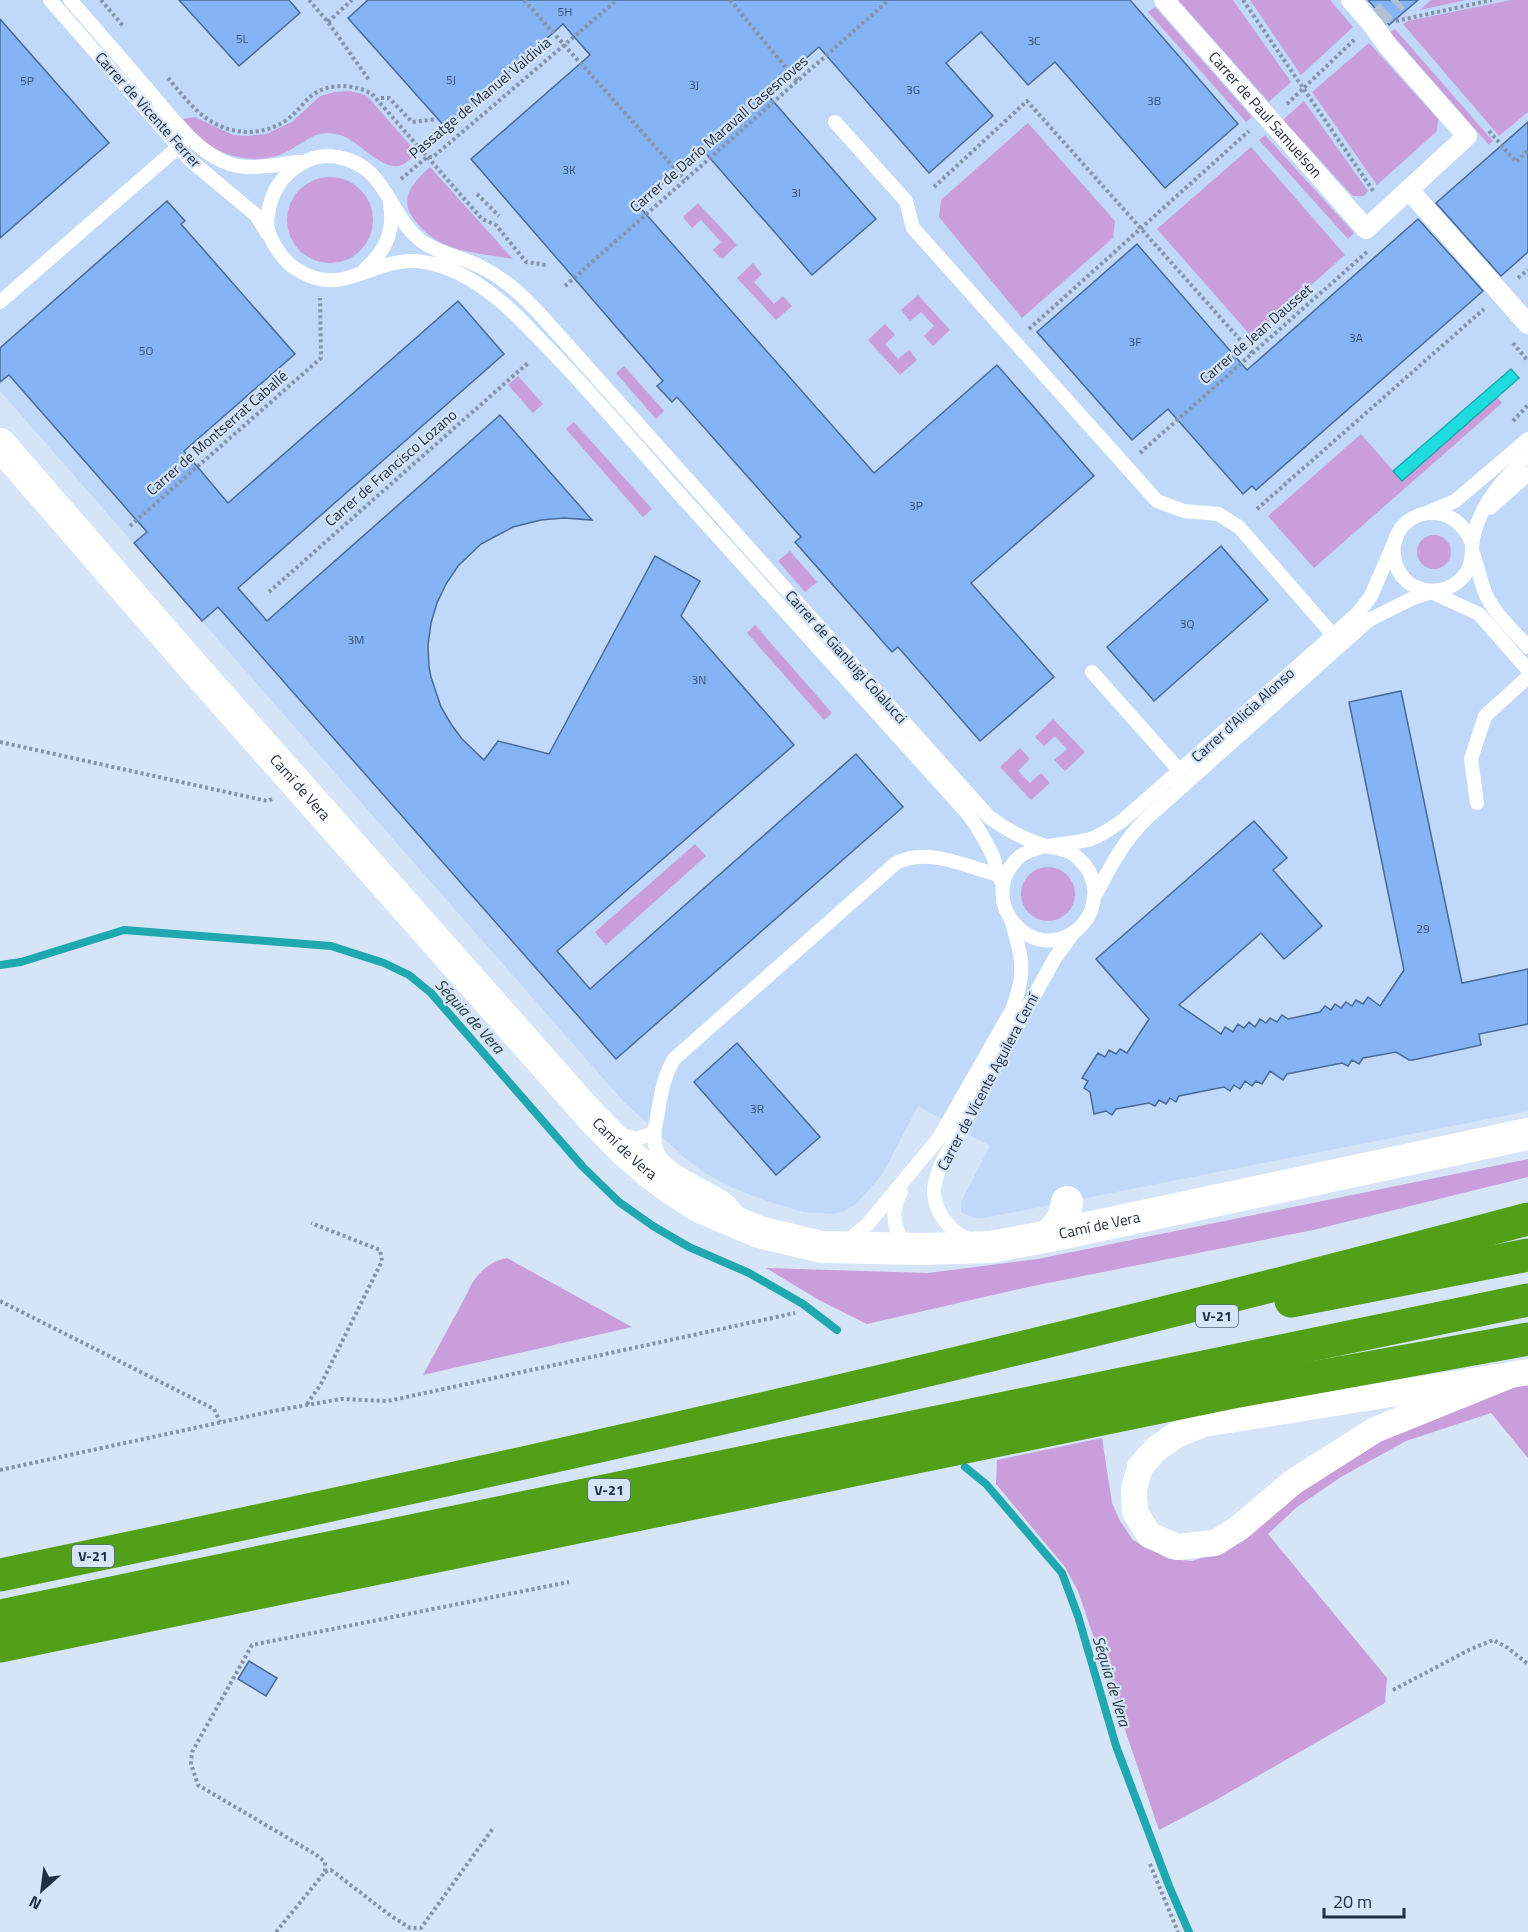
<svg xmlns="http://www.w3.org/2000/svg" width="1528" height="1932" font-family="'Titillium Web',sans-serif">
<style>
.built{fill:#c0d8f9}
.green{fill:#c99edb}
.water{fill:#1edcde;stroke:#1fa8af;stroke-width:1.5}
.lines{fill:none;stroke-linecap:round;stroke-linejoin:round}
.stream{stroke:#1fa8af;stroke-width:8}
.building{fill:#84b4f6;stroke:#4a6a95;stroke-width:1.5}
.pedestrian-tunnel{stroke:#b1c0d3;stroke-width:20;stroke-dasharray:20 10;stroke-linecap:butt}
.path{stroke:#8593a6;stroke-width:4;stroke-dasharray:3 3;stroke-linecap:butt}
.service{stroke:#fff;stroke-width:14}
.pedestrian{stroke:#fff;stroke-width:20}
.minor{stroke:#fff;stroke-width:26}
.tertiary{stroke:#fff;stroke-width:32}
.motorway{stroke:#51a018;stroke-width:33}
.labels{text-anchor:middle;stroke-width:4.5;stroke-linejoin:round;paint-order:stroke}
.number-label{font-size:12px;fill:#3a506f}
.shield{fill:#d5e4f7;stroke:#576578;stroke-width:1.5}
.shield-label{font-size:14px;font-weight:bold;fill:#212f42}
.street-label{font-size:15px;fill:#212f42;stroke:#d5e4f7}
.water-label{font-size:16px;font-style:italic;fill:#213c3c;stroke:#d5e4f7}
</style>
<rect width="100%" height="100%" fill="#d5e4f7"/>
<path class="built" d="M0 0H1528V1111L984 1218H974L961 1212V1202L990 1146 918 1106 882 1175 856 1204 844 1211 834 1214 804 1212 764 1200 731 1187 703 1172 684 1157 624 1102 0 391Z"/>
<g class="green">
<path d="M1178 0H1233L1291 82 1269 102Z"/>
<path d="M1250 0H1330L1353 27 1301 75Z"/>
<path d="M1431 0H1466L1420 10Z"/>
<path d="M1511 0H1528V112L1499 136 1403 24 1408 21Z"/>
<path d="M1155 7 1252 117 1246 122 1148 12Z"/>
<path d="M1395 29 1493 141 1489 145 1390 32Z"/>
<path d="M1369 43 1438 119 1437 131 1377 185 1312 92Z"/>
<path d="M348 91 359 93 367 96 417 153C412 157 408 162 402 165 385 173 360 143 343 136 316 126 306 143 284 153 258 165 223 158 202 139 195 133 189 126 183 119L195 117 233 135 247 136 266 134 292 122 320 96 335 92Z"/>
<path d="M1304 101 1368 191 1364 196H1353L1283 120Z"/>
<path d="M1028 123 1115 221 1113 238 1022 318 939 217 941 200Z"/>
<path d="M1265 135 1354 233 1348 239 1259 140Z"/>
<path d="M1251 147 1345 255 1252 337 1157 229Z"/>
<path d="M430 167 513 259C475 252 437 253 413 218 398 197 415 181 430 167Z"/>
<circle cx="330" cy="220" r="43"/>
<path d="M698 203 737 245 722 259 713 250 721 242 701 220 692 228 683 217Z"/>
<path d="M753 263 762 274 754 282 774 304 783 296 792 306 776 320 737 278Z"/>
<path d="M918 295 950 330 933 346 924 336 934 326 921 312 910 321 901 310Z"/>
<path d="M885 324 895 335 885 344 898 359 909 350 917 360 900 375 868 340Z"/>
<path d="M624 366 664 411 656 419 616 373Z"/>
<path d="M518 376 543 404 533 413 508 385Z"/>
<path d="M1497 397 1502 403 1314 568 1268 516 1361 434 1402 481Z"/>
<path d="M574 422 652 509 643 517 566 429Z"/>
<circle cx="1434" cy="552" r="17"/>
<path d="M790 551 817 582 805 592 778 561Z"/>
<path d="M755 625 832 713 824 720 747 633Z"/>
<path d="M1053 719 1085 752 1065 771 1054 760 1067 749 1055 736 1044 746 1035 737Z"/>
<path d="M1020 748 1030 759 1018 771 1030 783 1041 773 1050 783 1031 800 1000 767Z"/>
<path d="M695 844 706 856 606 945 595 932Z"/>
<circle cx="1048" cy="894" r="27"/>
<path d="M1528 1159V1177L1313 1230 1028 1287 867 1324 819 1300 766 1268 928 1273 1038 1259Z"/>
<path d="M507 1258 632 1327 423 1375 468 1292C474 1276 489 1261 507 1258Z"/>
<path d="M1528 1385V1458L1491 1413 1406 1441 1341 1477 1297 1507 1268 1534 1387 1678 1385 1703 1214 1801 1159 1830 1078 1591 1065 1567 996 1484 997 1460 1102 1438 1112 1503 1120 1521 1133 1540 1169 1559 1192 1561 1219 1552 1286 1501 1329 1471 1388 1437 1439 1415 1516 1387Z"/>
</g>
<path class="water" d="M1511 369 1519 378 1402 481 1393 471Z"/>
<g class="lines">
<g class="stream">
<path d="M0 965 21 962 124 930 331 946 384 963 409 975 431 993 583 1167 619 1202 653 1226 689 1247 749 1273 803 1304 837 1330"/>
<path d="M965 1467 986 1484 1062 1573 1078 1616 1116 1746 1169 1886 1189 1932"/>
</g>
</g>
<g class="building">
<path d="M179 0H289L300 13 239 66Z"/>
<path d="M368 0H1130L1238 124 1165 188 1055 62 1028 85 981 32 946 63 993 116 929 173 819 47 766 93 876 219 812 275 702 149 638 205 874 473 997 365 1094 476 971 583 1054 677 980 741 898 647 892 652 795 542 801 537 677 397 672 402 657 386 663 381 471 159 590 55 563 24 446 128 348 18Z"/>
<path d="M1368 0H1418L1389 25Z"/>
<path d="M0 19 109 143 0 238Z"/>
<path d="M1528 122V252L1501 276 1436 203Z"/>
<path d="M167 201 185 221 181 224 295 354 184 451 228 503 458 301 504 354 238 588 267 621 500 415 592 520 564 518 541 520 513 527 481 544 458 566 446 584 437 603 431 623 428 645 429 667 431 677 441 707 451 724 462 739 484 760 498 741 549 754 655 556 700 581 681 616 794 745 557 951 590 989 856 754 903 807 616 1059 218 607 202 621 134 543 147 532 9 375 0 382V348Z"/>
<path d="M1418 219 1483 291 1256 490 1252 486 1243 494 1168 409 1132 440 1037 332 1137 244 1247 370Z"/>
<path d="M1221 546 1268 600 1154 701 1107 647Z"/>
<path d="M1401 691 1462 983 1528 969V1024L1479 1034 1481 1045 1413 1060H1409L1396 1052 1363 1058 1359 1064 1352 1060 1348 1066 1342 1063 1287 1074 1283 1080 1270 1071 1262 1084 1256 1081 1252 1086 1245 1081 1240 1089 1234 1085 1230 1091 1224 1087 1179 1096 1176 1102 1170 1098 1166 1104 1159 1100 1155 1106 1149 1103 1116 1109 1112 1115 1106 1111 1094 1114 1090 1092 1084 1088 1088 1081 1082 1078 1098 1053 1105 1057 1109 1050 1116 1054 1120 1049 1127 1053 1149 1019 1096 959 1254 821 1287 858 1273 870 1322 926 1284 959 1261 933 1179 1005 1221 1034 1225 1027 1233 1032 1238 1024 1244 1028 1249 1022 1255 1027 1260 1019 1266 1023 1270 1018 1277 1022 1282 1015 1288 1019 1320 1012 1325 1006 1331 1010 1335 1004 1341 1008 1346 1002 1352 1006 1356 1000 1363 1004 1368 997 1380 1006 1404 970 1349 702Z"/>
<path d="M737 1043 820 1137 776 1175 694 1082Z"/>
<path d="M249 1661 277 1678 266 1696 238 1679Z"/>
</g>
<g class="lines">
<path class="pedestrian-tunnel" d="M1372 24 1398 0"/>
<g class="path">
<path d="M101 0 124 27"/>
<path d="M309 0 328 22 369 80"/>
<path d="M524 0 685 180"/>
<path d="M730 0 797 81"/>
<path d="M1243 0 1374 192"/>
<path d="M1396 21 1492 0"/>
<path d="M328 22 352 0"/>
<path d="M168 78C180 92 191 107 206 118 232 136 262 137 288 119 297 112 303 103 311 96 329 82 354 84 372 94L482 219 496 225 526 262 546 265"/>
<path d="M381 98H389L412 122 437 119"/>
<path d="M1287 104 1355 39"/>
<path d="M1489 131 1516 162 1528 151"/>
<path d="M401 179 427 157H433L617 0"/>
<path d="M934 187 1027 101 1252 353"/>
<path d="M477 194 499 216"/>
<path d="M1518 278 1528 270"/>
<path d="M565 286 889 0"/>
<path d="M1029 329 1249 131"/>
<path d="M1513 343 1528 361"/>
<path d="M1513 421 1528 405"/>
<path d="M1140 453 1368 251"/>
<path d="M1257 509 1484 309"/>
<path d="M130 526 321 358 320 298"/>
<path d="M269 592 529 362"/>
<path d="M0 742 267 801 272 799"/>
<path d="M0 1301 214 1409 220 1422"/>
<path d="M307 1404 321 1384 382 1261 380 1250 311 1223"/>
<path d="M0 1470 273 1411 341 1399 388 1401 795 1313"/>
<path d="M1393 1690 1469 1650 1493 1640 1508 1648 1528 1664"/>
<path d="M1150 1864 1178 1932"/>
<path d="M325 1872 331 1870 391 1916 410 1928H421L494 1827"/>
<path d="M276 1932 325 1872V1862L315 1854 198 1785 191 1764 192 1752 252 1645 569 1582"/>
</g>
<g class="service">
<path d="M50 0 190 160 256 215 267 233"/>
<path d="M70 0C95 28 119 56 143 84 167 111 195 153 230 164 251 171 278 164 299 162"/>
<path d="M835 122 906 201 913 228 1157 501 1184 511 1218 514 1239 527 1333 635"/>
<path d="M365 269C385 252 395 231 390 204"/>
<path d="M0 302 184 142"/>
<path d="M1490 508 1528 474"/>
<path d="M1429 512 1455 501 1528 439"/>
<path d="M1472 543C1449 488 1380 516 1396 565 1406 594 1444 599 1463 577 1475 564 1470 549 1474 534 1482 502 1504 478 1528 456"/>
<path d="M1473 553C1477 565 1480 578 1484 590 1492 612 1513 630 1528 647"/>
<path d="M1092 672 1180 771"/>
<path d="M1477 803 1471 759 1485 716 1528 677"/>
<path d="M1003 884C995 872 997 863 991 852 984 838 978 827 968 814 870 705 772 597 674 488 634 442 594 396 552 352 535 335 518 315 499 300 475 280 447 263 415 261 389 260 368 273 343 279 319 284 292 272 279 252 271 241 265 227 268 214 271 193 280 177 299 165 311 157 323 154 337 157 387 165 387 213 420 240 438 254 461 256 481 267 504 278 522 295 539 313L989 817C1004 828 1020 837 1037 843 1051 849 1068 847 1079 859 1092 871 1097 886 1093 904 1091 915 1085 923 1077 930 1033 966 975 902 1017 859 1035 842 1068 846 1091 839 1102 835 1112 828 1122 821L1358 613 1371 596 1397 536"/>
<path d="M1095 896C1110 867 1124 840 1147 818L1369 620 1413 598 1431 592 1479 614 1528 670"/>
<path d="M619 1134 636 1139 651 1134 655 1129"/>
<path d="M901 1192C891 1209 891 1236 912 1245"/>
<path d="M738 1214C734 1208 729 1202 722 1197 704 1185 663 1171 656 1149 652 1136 656 1124 658 1112 661 1093 664 1076 674 1059L896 863C930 847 963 866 996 874"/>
<path d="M971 1240C950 1233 933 1211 934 1188 935 1180 938 1172 941 1164L1055 958 1072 935"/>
<path d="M843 1242 849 1240 867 1225 939 1138 1012 1010C1026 974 1023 959 1012 923"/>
</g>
<g class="pedestrian">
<path id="s1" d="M1164 0 1366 229 1467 136 1388 46 1372 24 1351 0"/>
<path d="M1409 190 1528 324"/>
</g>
<path class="minor" d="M1511 1375 1375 1430 1293 1482 1239 1528 1215 1543 1177 1547 1149 1535 1135 1512 1134 1489 1140 1467 1156 1449 1176 1435 1204 1424 1528 1372"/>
<g class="tertiary">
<path id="s2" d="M0 444 190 663 589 1114 626 1152 648 1171 672 1189 700 1207 759 1232 822 1247 922 1249 991 1247 1050 1236 1528 1134"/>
<path d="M1050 1236 1064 1217 1067 1202"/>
</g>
<g class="motorway">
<path d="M1291 1301 1528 1255"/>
<path d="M0 1575C512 1469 1023 1354 1528 1219"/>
<path d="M0 1616 1528 1300"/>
<path d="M0 1646 1228 1393 1528 1339"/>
</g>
</g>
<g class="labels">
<g class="number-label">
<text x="565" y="16">5H</text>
<text x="242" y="43">5L</text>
<text x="1034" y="45">3C</text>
<text x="451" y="84">5J</text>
<text x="27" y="85">5P</text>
<text x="694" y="89">3J</text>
<text x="913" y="94">3G</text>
<text x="1154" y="105">3B</text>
<text x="569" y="174">3K</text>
<text x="796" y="197">3I</text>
<text x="1356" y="342">3A</text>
<text x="1135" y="346">3F</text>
<text x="146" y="355">5O</text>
<text x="916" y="510">3P</text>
<text x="1187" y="628">3Q</text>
<text x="356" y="644">3M</text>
<text x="699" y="684">3N</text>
<text x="1423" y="933">29</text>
<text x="757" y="1113">3R</text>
</g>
<g class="shield">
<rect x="1196" y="1305" width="42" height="22" rx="4.5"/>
<rect x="588" y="1479" width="42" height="22" rx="4.5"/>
<rect x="72" y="1545" width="42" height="22" rx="4.5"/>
</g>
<g class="shield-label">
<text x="1217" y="1321">V-21</text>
<text x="609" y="1495">V-21</text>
<text x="93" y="1561">V-21</text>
</g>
<g class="street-label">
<text transform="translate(480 98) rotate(-40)" y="5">Passatge de Manuel Valdivia</text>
<text transform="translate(148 110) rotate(48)" y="5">Carrer de Vicente Ferrer</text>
<text dy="5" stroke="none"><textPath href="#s1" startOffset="153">Carrer de Paul Samuelson</textPath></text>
<text transform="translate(719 134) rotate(-41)" y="5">Carrer de Darío Maravall Casesnoves</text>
<text transform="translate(1256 334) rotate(-41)" y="5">Carrer de Jean Dausset</text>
<text transform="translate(217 433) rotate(-41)" y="5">Carrer de Montserrat Caballé</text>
<text transform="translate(391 468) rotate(-41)" y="5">Carrer de Francisco Lozano</text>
<text transform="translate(846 657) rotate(48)" y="5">Carrer de Gianluigi Colalucci</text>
<text transform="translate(1243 715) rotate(-42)" y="5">Carrer d'Alicia Alonso</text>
<text dy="5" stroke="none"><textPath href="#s2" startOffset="456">Camí de Vera</textPath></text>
<text transform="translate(988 1082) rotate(-62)" y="5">Carrer de Vicente Aguilera Cerní</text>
<text dy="5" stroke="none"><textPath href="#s2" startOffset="942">Camí de Vera</textPath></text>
<text dy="5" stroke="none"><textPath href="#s2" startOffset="1446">Camí de Vera</textPath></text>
</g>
<g class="water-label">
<text transform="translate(470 1016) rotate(48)" y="6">Séquia de Vera</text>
<text transform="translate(1112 1681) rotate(73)" y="6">Séquia de Vera</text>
</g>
</g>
<g transform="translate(42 1890) rotate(208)" stroke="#d5e4f7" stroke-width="4.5" paint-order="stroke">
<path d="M0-4.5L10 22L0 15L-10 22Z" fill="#212f42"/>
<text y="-9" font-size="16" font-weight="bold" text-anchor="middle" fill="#212f42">N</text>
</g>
<path d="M1324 1908v9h80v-9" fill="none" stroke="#212f42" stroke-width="3"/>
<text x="1333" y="1908" font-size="18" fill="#212f42" stroke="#d5e4f7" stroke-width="4.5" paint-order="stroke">20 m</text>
</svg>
